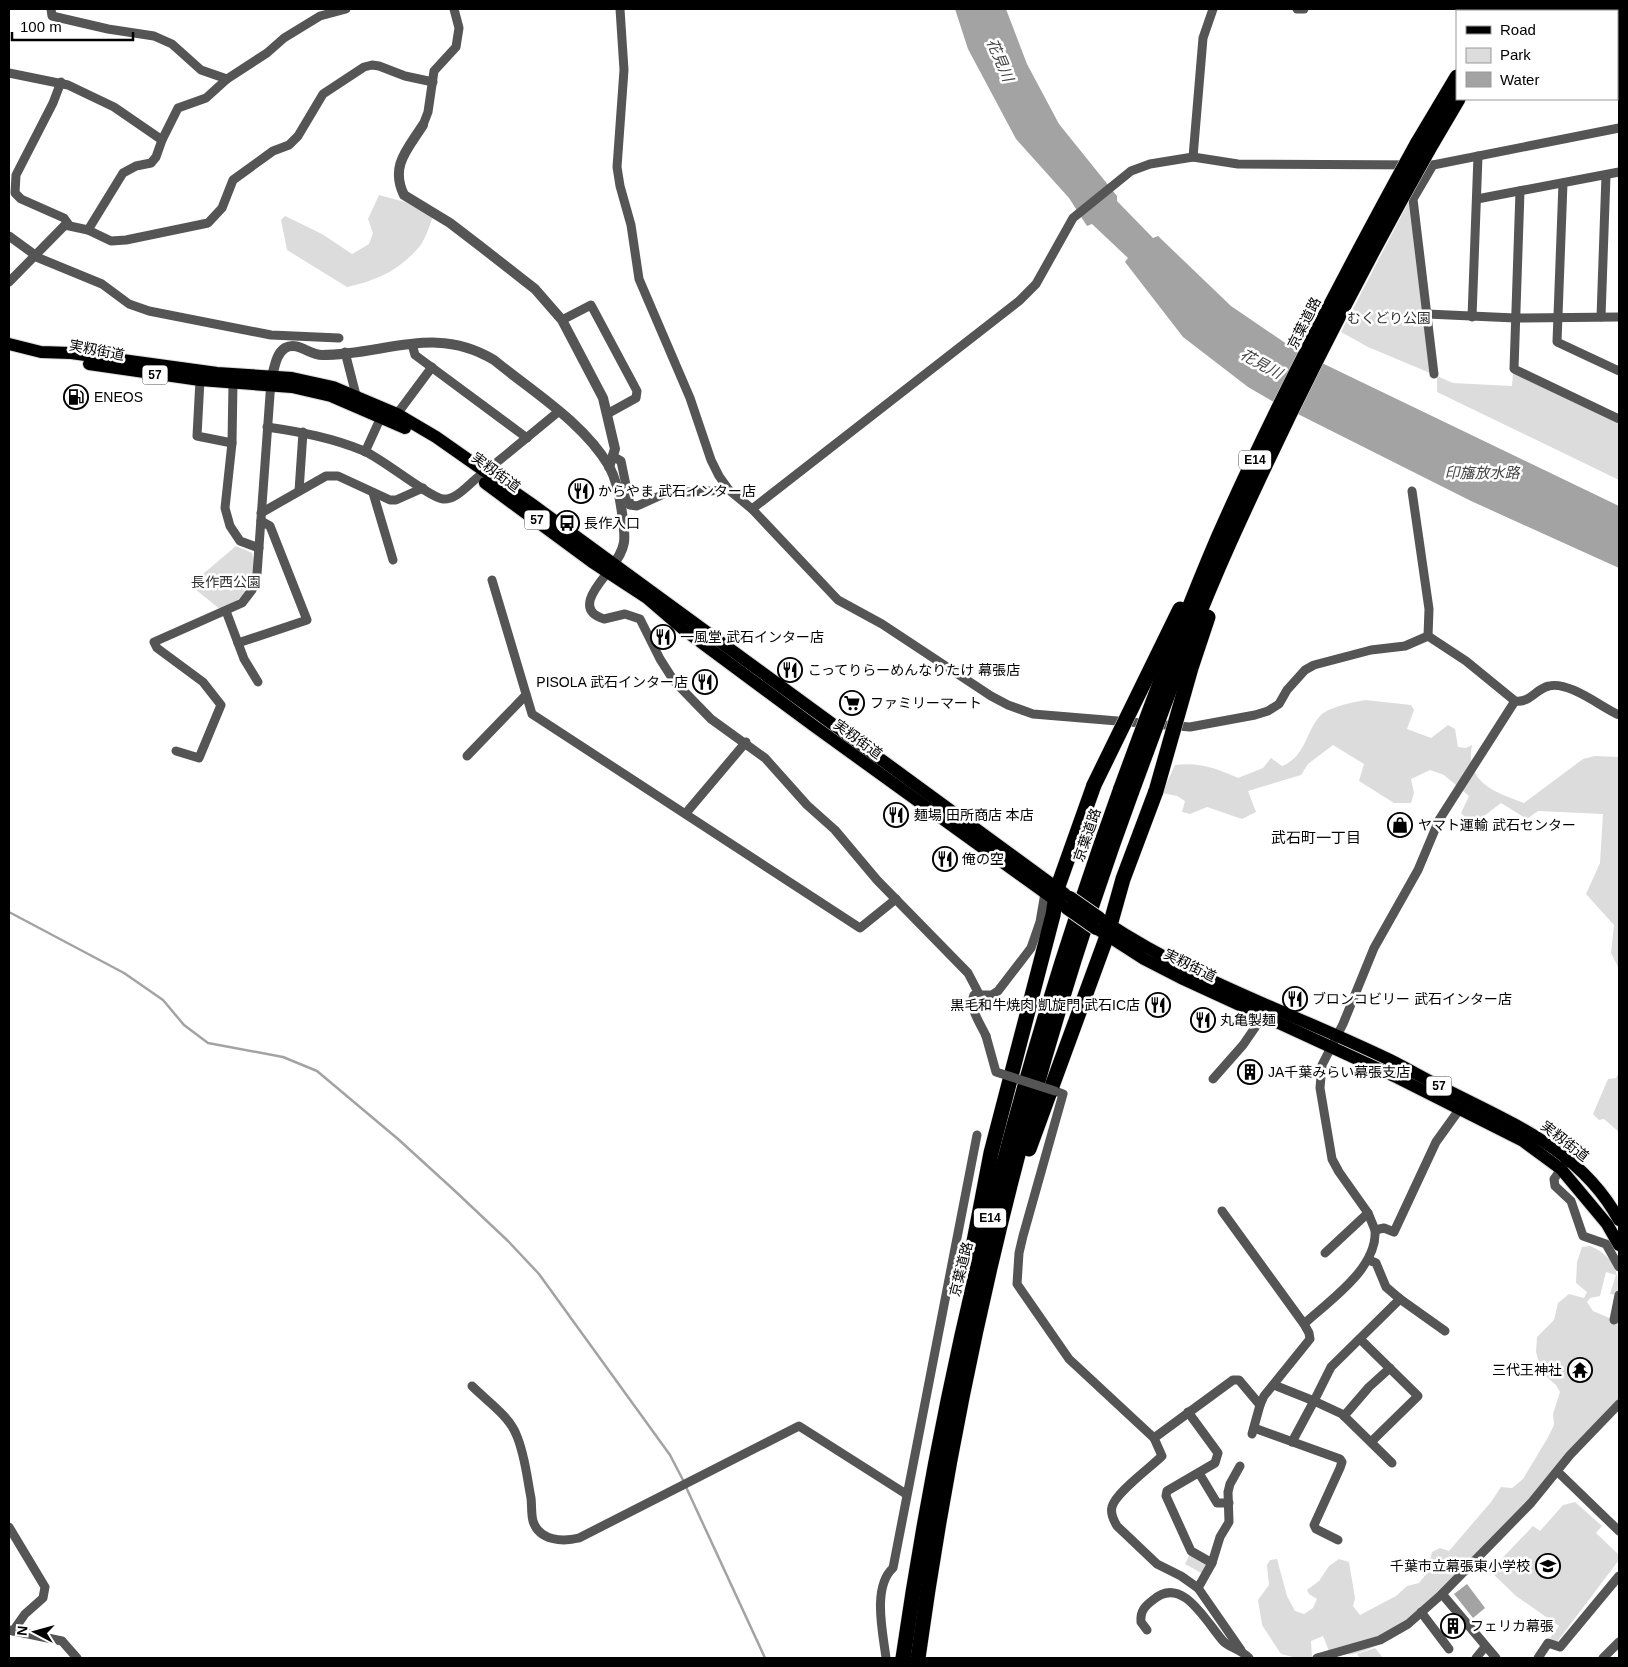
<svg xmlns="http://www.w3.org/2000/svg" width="1628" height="1667" font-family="Helvetica,'Noto Sans JP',sans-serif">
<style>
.green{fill:#dcdcdc}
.water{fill:#a3a3a3}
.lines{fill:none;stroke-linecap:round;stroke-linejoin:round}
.stream{stroke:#a3a3a3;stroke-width:2.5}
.primary-casing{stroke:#dbdbdb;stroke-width:14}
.motorway-casing{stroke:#dbdbdb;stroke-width:16}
.minor{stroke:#555;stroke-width:9}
.tertiary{stroke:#555;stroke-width:10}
.primary{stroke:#000;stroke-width:12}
.motorway{stroke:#000;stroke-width:15}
.primary-bridge-casing{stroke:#dbdbdb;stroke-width:14;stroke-linecap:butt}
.motorway-bridge-casing{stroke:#dbdbdb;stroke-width:16;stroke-linecap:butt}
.minor-bridge{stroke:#555;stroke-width:9}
.primary-bridge{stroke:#000;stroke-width:12}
.motorway-bridge{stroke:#000;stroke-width:15}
.labels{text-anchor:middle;stroke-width:5;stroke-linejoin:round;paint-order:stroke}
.shield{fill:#fff;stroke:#4c4c4c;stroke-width:1}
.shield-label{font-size:12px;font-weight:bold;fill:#000}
.park-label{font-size:14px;fill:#333;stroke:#fff}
.street-label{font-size:14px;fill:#000;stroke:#fff}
.poi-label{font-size:14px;fill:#000;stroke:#fff;text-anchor:start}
.water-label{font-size:15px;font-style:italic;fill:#444;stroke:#fff}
.neighbourhood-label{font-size:15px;fill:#000;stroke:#fff}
</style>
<rect width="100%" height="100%" fill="#fff"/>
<g class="green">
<path d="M379 195 405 202 433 217C429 226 426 238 420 246 400 270 376 281 347 287L287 250 281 220 285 216 322 234 352 254 369 244 373 233 368 219Z"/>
<path d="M1410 199 1430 373 1368 347 1341 332Z"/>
<path d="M1513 373 1619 424V480L1437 392V376L1453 383 1512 386Z"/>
<path d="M236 546 252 553C260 583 246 597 221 610L190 585Z"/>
<path d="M1365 700 1411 705 1414 710 1407 729 1431 738 1448 725 1455 729 1458 747 1466 748 1472 745C1465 782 1494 792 1524 803L1583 759 1595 756 1619 757V969L1611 953 1614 925 1586 894 1600 863 1603 814 1538 811 1527 819 1501 803 1475 823 1470 822 1461 813 1469 796 1444 775 1430 770 1411 779 1414 793 1411 803H1394L1359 781 1364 764 1333 745 1308 764 1301 775 1248 791 1256 812 1242 819 1207 807 1190 814 1182 812 1185 801 1177 796 1162 793 1175 765C1199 762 1216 768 1238 778L1263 768 1271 758 1282 766C1307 756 1305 731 1321 715 1329 707 1354 702 1365 700Z"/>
<path d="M1619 1072V1132L1604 1119 1599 1120 1593 1114 1608 1079 1616 1078Z"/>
<path d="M1590 1246C1612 1255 1621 1272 1617 1295L1610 1294 1616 1275 1606 1272 1600 1296 1590 1298 1587 1302 1593 1311 1619 1322V1404L1559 1472 1547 1491 1537 1495 1394 1637C1376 1646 1348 1662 1329 1651L1323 1636 1311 1641 1312 1657 1297 1658 1281 1654 1262 1625 1258 1600 1269 1585 1267 1565 1270 1560 1277 1559 1287 1596 1295 1611 1304 1614 1313 1608 1317 1599 1309 1594 1307 1590 1319 1581 1329 1566 1339 1559 1349 1562 1355 1598 1353 1606 1360 1615 1396 1596 1407 1586 1419 1583 1427 1573 1432 1552 1440 1548 1449 1551 1491 1502 1501 1487 1512 1488 1523 1479 1547 1439 1554 1425 1553 1414 1560 1392 1556 1385 1542 1373 1536 1352 1537 1337 1554 1320 1558 1303 1569 1294 1584 1298 1587 1292 1576 1283 1577 1262 1582 1247Z"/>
<path d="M1575 1502 1602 1526 1596 1533 1619 1555V1560L1557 1642 1550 1638 1559 1626 1516 1596 1490 1571 1533 1526 1540 1531 1563 1505Z"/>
<path d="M1190 1554 1206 1563 1203 1574 1185 1564Z"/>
<path d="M1375 1648 1383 1658H1360L1357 1654Z"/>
</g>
<g class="water">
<path d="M955 9H1006L1027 64 1059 124 1117 196V201L1153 238 1158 236 1231 306 1297 351 1619 506V568L1471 501 1272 401 1248 387 1183 337 1125 262 1128 258 1092 224 1087 226 1069 198 1016 139 968 49Z"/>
<path d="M1467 1584 1485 1608 1473 1618 1454 1594Z"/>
</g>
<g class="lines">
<g class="stream">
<path d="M9 912 124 973 163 1000 184 1025 208 1043 283 1057 317 1071 398 1139 455 1191 508 1241 539 1274 670 1455 684 1482"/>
<path d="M686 1487 765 1658"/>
</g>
<defs>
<g id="primary">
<path d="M9 344 41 352 71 353 217 373 292 378 333 387 397 414 436 437 533 505 1065 894"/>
<path d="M89 364 200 380 292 387 331 396 405 428"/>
<path d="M485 483 592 562 647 598 683 629 814 726 1062 905"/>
<path d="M1104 921C1192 980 1295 1014 1390 1060 1408 1069 1425 1079 1443 1088 1511 1123 1580 1149 1619 1220"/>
<path d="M1099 930 1144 959 1181 978 1394 1076 1523 1141 1561 1169 1607 1224 1619 1245"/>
</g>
<g id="motorway">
<path d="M1497 11 1498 9"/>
<path d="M1511 11 1513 9"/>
<path d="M1417 144 1457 77"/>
<path d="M1428 150 1458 99"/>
<path d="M1029 1149 1107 936 1123 879 1156 791"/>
<path d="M971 1257 991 1153 1053 915 1057 889 1094 785"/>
<path d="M903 1658C946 1361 1019 1070 1121 788"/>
<path d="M918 1658C959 1363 1029 1071 1132 791"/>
</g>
</defs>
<use href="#primary" class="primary-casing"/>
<use href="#motorway" class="motorway-casing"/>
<g class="minor">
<path d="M51 9 52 16 108 29 154 36 172 44 201 70 227 79 267 53 284 38 320 16 346 9"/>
<path d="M620 9 624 70 617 167 620 186 631 225 639 279 690 398 711 460 719 476 729 490 752 509 838 600 882 624 991 696 1008 705 1033 714 1190 727 1255 715 1268 711 1279 704 1287 690 1305 670 1314 665 1371 650 1405 646 1428 636 1466 661 1515 701C1531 703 1535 689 1549 686 1569 681 1601 707 1619 715"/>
<path d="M1297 9H1304"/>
<path d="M1535 11 1536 9"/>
<path d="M9 73 68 85 114 107 162 140"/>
<path d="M61 82 53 103 16 175 15 193 21 199 64 218 69 225"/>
<path d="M423 125 428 112 434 71 456 47 459 28 454 9"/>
<path d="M1193 157 1203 38 1213 9"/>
<path d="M1433 165 1413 199 1434 374"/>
<path d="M1563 183 1557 342 1619 371"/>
<path d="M1520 191 1514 369 1619 419"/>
<path d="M1477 199 1619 172"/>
<path d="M88 230 123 173 136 166 151 163 156 157 162 140 178 108 206 98 227 79"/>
<path d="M9 236 35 255"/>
<path d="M34 256 102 284 129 304 149 311 271 335 339 338"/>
<path d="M9 282 65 225 88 230 111 241 126 240 208 223 222 208 233 180 273 151 289 145 298 136 323 94 364 67 372 65 379 66 405 76 433 82"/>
<path d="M1427 314 1515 318 1619 317"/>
<path d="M1472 317 1478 156"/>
<path d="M1601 317 1606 175"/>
<path d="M562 320 591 305 637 391 636 398 607 414"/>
<path d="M412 344 415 355 527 438"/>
<path d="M345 352 356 395"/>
<path d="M200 380 197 436 232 443"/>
<path d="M233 383 232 443 225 508 230 526 240 541 259 548"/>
<path d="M397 414 432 367"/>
<path d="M267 427C301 432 333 438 364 451 383 459 430 498 443 499 456 500 468 485 478 477"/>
<path d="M365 452 381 417"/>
<path d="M614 457 621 461 630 505 637 506 666 493 729 490"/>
<path d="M485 472 558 412"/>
<path d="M299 491 303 432"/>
<path d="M1412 491 1429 609 1428 636"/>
<path d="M373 493 393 560"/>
<path d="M752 509 1019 301 1036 284 1073 218 1131 171 1150 164 1193 157 1238 164 1433 165 1619 128"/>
<path d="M261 513 326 476H338L390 500H396L423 488"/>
<path d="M608 572C597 586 575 610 604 619L625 614 640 619 660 659 674 681 711 719 765 758 807 805 835 830 877 880 968 973 979 994"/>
<path d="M492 580 532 714 860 928 896 899"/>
<path d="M226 611 244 659 258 682"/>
<path d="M238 643 307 620 270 526 261 521"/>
<path d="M176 751 199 758 221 705 203 682 157 648 154 642 242 603 252 590 257 574 271 381"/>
<path d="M467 756 526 695"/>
<path d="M686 813 746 742"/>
<path d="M986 1036C981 1024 968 1008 974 995H992L998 991 1031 948 1040 922 1045 893"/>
<path d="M1213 1079 1243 1045 1263 1016"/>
<path d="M1055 1091 1063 1094 1023 1236 1019 1253 1017 1284 1069 1359 1154 1438 1162 1456C1151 1467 1115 1493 1112 1507 1110 1514 1114 1521 1117 1526L1157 1564 1181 1576 1198 1588 1241 1650"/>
<path d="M1459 1110 1436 1142 1394 1232 1384 1228 1375 1230 1368 1213 1339 1172 1332 1159 1320 1088 1322 1065 1343 1024 1374 948 1418 870 1439 820 1515 701"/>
<path d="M1564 1165 1554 1179 1555 1186 1571 1201 1583 1236 1606 1244 1619 1267"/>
<path d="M1325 1253 1368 1213"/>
<path d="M1369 1260 1376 1263 1386 1287 1400 1299 1331 1367 1314 1401 1342 1414 1392 1463"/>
<path d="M1400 1299 1445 1331"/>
<path d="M1614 1320 1619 1295"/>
<path d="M1304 1324C1330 1300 1378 1268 1375 1230"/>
<path d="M1360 1339 1418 1396 1371 1442"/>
<path d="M1274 1385 1314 1401 1292 1442"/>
<path d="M472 1386C486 1400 509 1416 516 1434 525 1454 527 1478 531 1498 532 1506 531 1514 533 1521 539 1541 563 1542 579 1538L799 1426 906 1494"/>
<path d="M1188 1412 1218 1453 1215 1463 1167 1491 1166 1496 1191 1551 1212 1563"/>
<path d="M1344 1416 1369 1387 1390 1368"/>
<path d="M1254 1428 1340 1459 1342 1462 1340 1468 1314 1525 1316 1529 1338 1540"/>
<path d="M1252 1434 1260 1405"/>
<path d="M1154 1438 1233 1380H1239L1260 1405 1264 1396 1310 1339 1309 1333 1304 1324 1222 1211"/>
<path d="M1558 1472 1619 1531"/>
<path d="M1199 1473 1217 1503H1229"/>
<path d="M9 1527 45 1587 43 1598 25 1614 13 1631"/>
<path d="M1198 1588 1212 1563 1220 1537 1229 1522 1228 1492 1230 1484 1240 1466"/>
<path d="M1442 1594 1496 1658"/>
<path d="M1421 1612 1449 1649"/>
<path d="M9 1630 62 1641 77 1658"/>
<path d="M1147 1630 1141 1622C1140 1611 1145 1606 1153 1600 1182 1574 1206 1622 1223 1641 1230 1648 1240 1649 1249 1658"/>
<path d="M886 1658C883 1633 872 1587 893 1568L977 1135"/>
<path d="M1317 1658 1380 1640 1408 1624 1442 1594 1531 1503 1570 1455 1619 1404"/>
<path d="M1476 1658 1485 1647"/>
<path d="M1538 1658 1548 1643 1560 1647 1619 1576"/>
<path d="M1603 1658 1619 1642"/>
</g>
<g class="tertiary">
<path d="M423 125C407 150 390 166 404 195L450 223 480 246 535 289 562 320 603 398 615 449 609 467"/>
<path d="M272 376C275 366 276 354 285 348 298 341 309 355 322 355 385 355 435 324 494 360 533 392 583 422 609 466 617 481 620 497 622 513 626 539 627 548 610 569"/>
</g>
<use href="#primary" class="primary"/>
<use href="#motorway" class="motorway"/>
<defs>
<g id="primary-bridge">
<path d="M1070 897 1100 918"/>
<path d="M1066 908 1096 929"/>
</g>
<g id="motorway-bridge">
<path d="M1094 785 1180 609"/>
<path d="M1121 788C1152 704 1183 620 1218 538 1277 404 1346 273 1417 144"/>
<path d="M1132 791C1163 707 1193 623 1230 541 1290 408 1356 278 1428 150"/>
<path d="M1156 791 1191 668 1208 617"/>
</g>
</defs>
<use href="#primary-bridge" class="primary-bridge-casing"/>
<use href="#motorway-bridge" class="motorway-bridge-casing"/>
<path class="minor-bridge" d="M986 1036 996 1072 1055 1091"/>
<use href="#primary-bridge" class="primary-bridge"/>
<use href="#motorway-bridge" class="motorway-bridge"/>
</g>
<defs>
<symbol id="fuel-ring" viewBox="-11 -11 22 22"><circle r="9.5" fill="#fff" stroke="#000" stroke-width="1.5"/><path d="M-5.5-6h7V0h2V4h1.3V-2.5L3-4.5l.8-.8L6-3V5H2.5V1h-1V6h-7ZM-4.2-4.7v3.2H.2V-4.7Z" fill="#000"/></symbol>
<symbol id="restaurant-ring" viewBox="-11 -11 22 22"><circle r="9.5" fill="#fff" stroke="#000" stroke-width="1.5"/><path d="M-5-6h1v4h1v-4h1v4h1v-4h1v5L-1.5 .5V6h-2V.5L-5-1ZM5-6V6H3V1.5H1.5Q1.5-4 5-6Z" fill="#000"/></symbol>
<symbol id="bus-ring" viewBox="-11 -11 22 22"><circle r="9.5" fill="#fff" stroke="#000" stroke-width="1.5"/><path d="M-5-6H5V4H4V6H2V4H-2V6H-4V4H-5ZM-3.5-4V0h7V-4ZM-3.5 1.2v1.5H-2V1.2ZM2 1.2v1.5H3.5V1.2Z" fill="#000"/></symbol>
<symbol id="supermarket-ring" viewBox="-11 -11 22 22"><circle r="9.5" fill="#fff" stroke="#000" stroke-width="1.5"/><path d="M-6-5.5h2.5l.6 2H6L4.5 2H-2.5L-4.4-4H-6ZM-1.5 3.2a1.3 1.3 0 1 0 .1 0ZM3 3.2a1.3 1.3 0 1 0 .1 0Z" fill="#000"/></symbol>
<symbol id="shop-ring" viewBox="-11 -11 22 22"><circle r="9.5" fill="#fff" stroke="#000" stroke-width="1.5"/><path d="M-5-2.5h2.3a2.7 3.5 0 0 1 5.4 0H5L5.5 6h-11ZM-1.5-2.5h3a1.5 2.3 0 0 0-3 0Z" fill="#000"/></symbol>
<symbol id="building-ring" viewBox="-11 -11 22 22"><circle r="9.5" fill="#fff" stroke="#000" stroke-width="1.5"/><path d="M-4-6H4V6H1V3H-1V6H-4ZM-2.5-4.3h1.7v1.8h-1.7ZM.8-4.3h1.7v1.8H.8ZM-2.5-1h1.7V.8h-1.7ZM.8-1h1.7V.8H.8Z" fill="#000"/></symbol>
<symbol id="temple-ring" viewBox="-11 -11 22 22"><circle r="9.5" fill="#fff" stroke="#000" stroke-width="1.5"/><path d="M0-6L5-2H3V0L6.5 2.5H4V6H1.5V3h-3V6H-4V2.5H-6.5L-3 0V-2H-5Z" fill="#000"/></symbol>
<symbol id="school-ring" viewBox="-11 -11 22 22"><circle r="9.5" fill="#fff" stroke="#000" stroke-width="1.5"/><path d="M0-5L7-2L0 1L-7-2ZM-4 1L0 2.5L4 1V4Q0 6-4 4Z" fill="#000"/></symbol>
</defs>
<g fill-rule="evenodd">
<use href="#fuel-ring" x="62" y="383" width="28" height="28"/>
<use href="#restaurant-ring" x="567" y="477" width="28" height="28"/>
<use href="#bus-ring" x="553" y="509" width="28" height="28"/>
<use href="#restaurant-ring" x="649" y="623" width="28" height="28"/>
<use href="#restaurant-ring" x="776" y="656" width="28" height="28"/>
<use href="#restaurant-ring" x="691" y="668" width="28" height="28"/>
<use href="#supermarket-ring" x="838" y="689" width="28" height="28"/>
<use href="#restaurant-ring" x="882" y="801" width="28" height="28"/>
<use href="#shop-ring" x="1386" y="811" width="28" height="28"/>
<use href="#restaurant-ring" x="931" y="845" width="28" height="28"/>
<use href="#restaurant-ring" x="1281" y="985" width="28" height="28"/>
<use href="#restaurant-ring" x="1144" y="991" width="28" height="28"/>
<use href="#restaurant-ring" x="1189" y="1006" width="28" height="28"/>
<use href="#building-ring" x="1236" y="1058" width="28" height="28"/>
<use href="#temple-ring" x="1566" y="1356" width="28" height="28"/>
<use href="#school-ring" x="1534" y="1552" width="28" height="28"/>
<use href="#building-ring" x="1439" y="1612" width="28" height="28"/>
</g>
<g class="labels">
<g class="shield">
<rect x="142.5" y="365.5" width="25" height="19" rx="4"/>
<rect x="1239" y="450.5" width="32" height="19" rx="4"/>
<rect x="524.5" y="510.5" width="25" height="19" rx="4"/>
<rect x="1426.5" y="1076.5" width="25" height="19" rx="4"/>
<rect x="974" y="1208.5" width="32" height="19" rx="4"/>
</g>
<g class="shield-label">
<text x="155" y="379">57</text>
<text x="1255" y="464">E14</text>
<text x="537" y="524">57</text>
<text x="1439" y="1090">57</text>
<text x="990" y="1222">E14</text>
</g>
<g class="park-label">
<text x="1389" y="323">むくどり公園</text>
<text x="226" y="587">長作西公園</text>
</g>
<g class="street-label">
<text transform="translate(1304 323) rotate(-63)" y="5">京葉道路</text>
<text transform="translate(97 350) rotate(11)" y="5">実籾街道</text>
<text transform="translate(496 472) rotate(36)" y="5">実籾街道</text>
<text transform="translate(858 739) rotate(36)" y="5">実籾街道</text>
<text transform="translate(1087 835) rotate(-71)" y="5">京葉道路</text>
<text transform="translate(1190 965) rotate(26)" y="5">実籾街道</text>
<text transform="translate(1565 1141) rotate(38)" y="5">実籾街道</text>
<text transform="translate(961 1269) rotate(-76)" y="5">京葉道路</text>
</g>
<g class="poi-label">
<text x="94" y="402">ENEOS</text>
<text x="598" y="496">からやま 武石インター店</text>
<text x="584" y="528">長作入口</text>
<text x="680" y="642">一風堂 武石インター店</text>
<text x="808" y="675">こってりらーめんなりたけ 幕張店</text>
<text x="688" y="687" text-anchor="end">PISOLA 武石インター店</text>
<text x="870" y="708">ファミリーマート</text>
<text x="914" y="820">麺場 田所商店 本店</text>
<text x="1418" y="830">ヤマト運輸 武石センター</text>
<text x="962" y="864">俺の空</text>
<text x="1312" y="1004">ブロンコビリー 武石インター店</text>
<text x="1140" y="1010" text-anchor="end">黒毛和牛焼肉 凱旋門 武石IC店</text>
<text x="1220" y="1025">丸亀製麺</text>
<text x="1268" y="1077">JA千葉みらい幕張支店</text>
<text x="1562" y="1375" text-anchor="end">三代王神社</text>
<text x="1530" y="1571" text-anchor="end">千葉市立幕張東小学校</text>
<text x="1470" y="1631">フェリカ幕張</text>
</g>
<g class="water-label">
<text transform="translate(1000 60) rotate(67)" y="5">花見川</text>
<text transform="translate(1261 364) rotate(29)" y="5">花見川</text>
<text x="1482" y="478">印旛放水路</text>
</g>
<g class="neighbourhood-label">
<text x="1316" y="843">武石町一丁目</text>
</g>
</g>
<rect width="1628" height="1667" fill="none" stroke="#000000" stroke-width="20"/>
<rect x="1456" y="10" width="162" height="90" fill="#ffffff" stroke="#999999"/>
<rect x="1466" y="26" width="25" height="8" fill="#000000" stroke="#999999"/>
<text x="1500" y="35" font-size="15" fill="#000000">Road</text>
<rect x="1466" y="48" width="25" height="15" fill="#dcdcdc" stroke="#999999"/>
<text x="1500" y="60" font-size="15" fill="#000000">Park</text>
<rect x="1466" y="72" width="25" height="15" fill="#a3a3a3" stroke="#999999"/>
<text x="1500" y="85" font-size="15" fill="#000000">Water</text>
<g transform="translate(35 1632) rotate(276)" stroke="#ffffff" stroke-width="4" paint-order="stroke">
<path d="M0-4L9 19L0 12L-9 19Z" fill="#000000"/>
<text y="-8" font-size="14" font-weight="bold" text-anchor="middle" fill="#000000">N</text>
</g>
<path d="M12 32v8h121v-8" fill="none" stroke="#000000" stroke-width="2.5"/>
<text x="20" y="32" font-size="15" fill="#000000" stroke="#ffffff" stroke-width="4" paint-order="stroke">100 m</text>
</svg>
